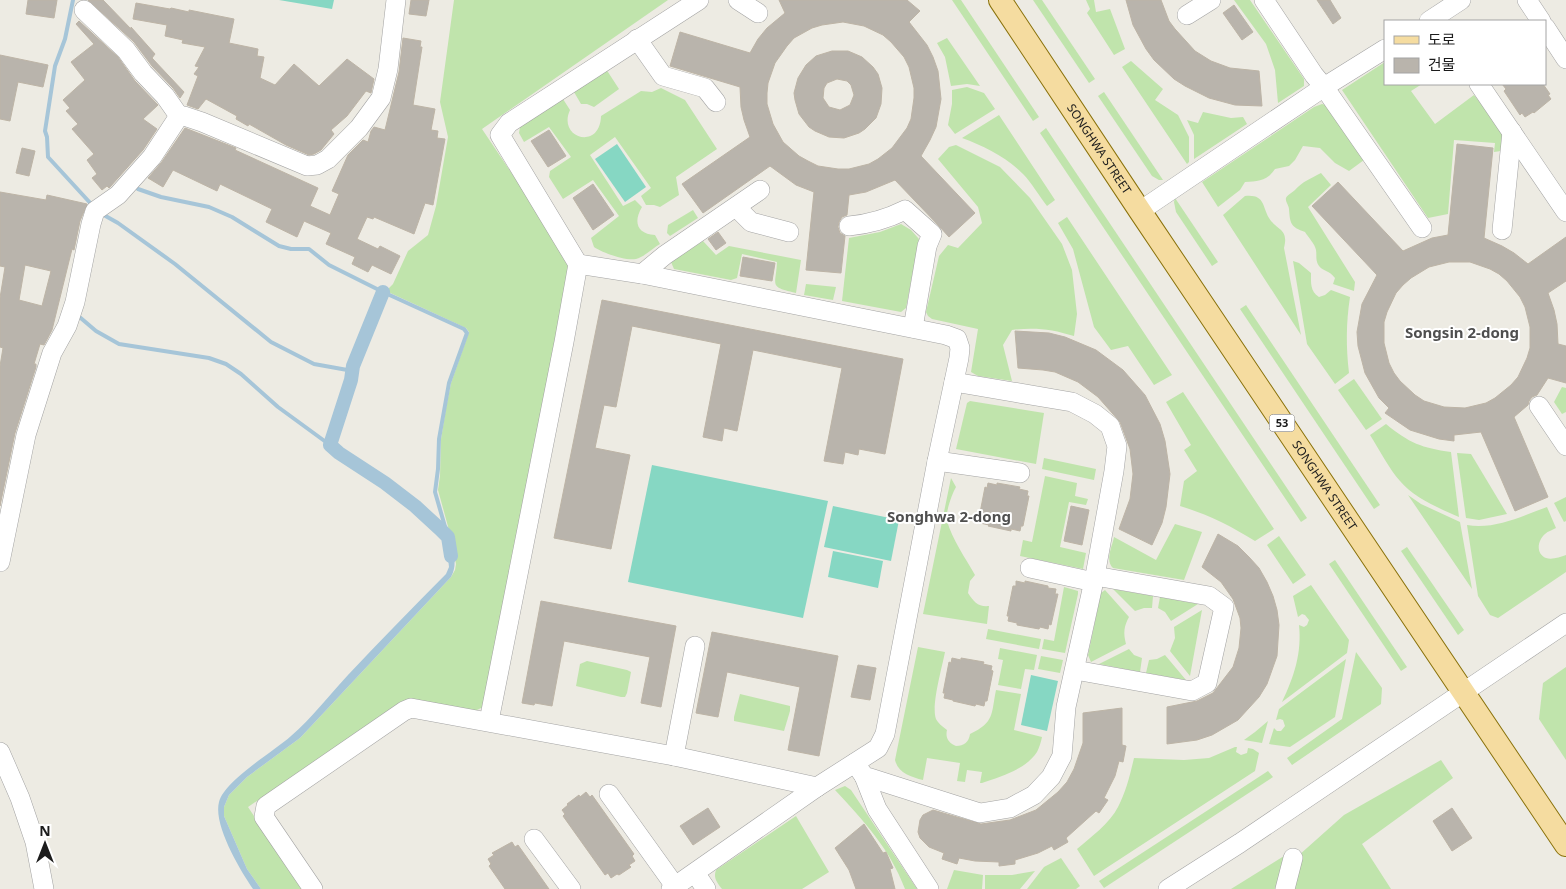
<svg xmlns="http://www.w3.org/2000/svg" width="1566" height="889" font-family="'Noto Sans','Noto Sans KR',sans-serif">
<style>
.grass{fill:#c0e4ac}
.pitch{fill:#86d7c3}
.water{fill:#a6c5d8}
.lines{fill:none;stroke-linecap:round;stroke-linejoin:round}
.stream{stroke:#a6c5d8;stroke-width:4}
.canal{stroke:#a6c5d8;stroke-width:14}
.building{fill:#b9b4ac;stroke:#bdb4a6;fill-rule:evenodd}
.minor-casing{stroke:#a3a3a3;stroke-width:20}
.major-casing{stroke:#8a720b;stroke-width:24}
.minor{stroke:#fff;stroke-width:19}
.major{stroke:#f5dca0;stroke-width:22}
.labels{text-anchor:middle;stroke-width:4;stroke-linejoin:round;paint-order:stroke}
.shield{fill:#fff;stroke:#606060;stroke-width:1}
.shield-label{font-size:11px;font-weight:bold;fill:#1c1c1c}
.street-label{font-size:12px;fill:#1c1c1c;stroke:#fff}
.quarter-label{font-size:15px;font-weight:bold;fill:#4f4f4f;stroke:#fff}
</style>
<rect width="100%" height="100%" fill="#edebe3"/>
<g class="grass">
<path d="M454 0H668L482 129 571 262 483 707 477 710 472 711 406 700 248 807 303 889H261L247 869 224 816V807L229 795 247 777 300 738 451 577 455 570 456 564 449 530 438 490 440 476 441 439 446 408 451 383 469 332 466 328 386 291 393 284 408 251 428 235 436 206 448 137 440 102Z"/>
<path d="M952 0H961L1039 117 1033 121Z"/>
<path d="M1033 0H1042L1095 79 1089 83Z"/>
<path d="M1086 0H1094L1096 12 1110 9 1125 49 1114 55 1087 13 1090 9Z"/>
<path d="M1234 0H1250L1304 79V86L1278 103 1275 70 1266 44Z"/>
<path d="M947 38 980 86 967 84 951 86 945 57 937 43Z"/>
<path d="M1131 61 1163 89 1155 100 1178 115 1189 137V162L1187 164 1122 67Z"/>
<path d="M1385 62V84H1422L1411 91 1435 124 1474 95 1504 133 1501 151 1494 152 1495 143 1454 140 1448 214 1428 218 1342 90Z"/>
<path d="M606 69 619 89 594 107 587 104H581L574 92Z"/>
<path d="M967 87 984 93 995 109 955 134 948 125 952 104V90Z"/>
<path d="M661 88 685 100 717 149 676 177 679 195 660 207 654 205H646L641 196 651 188 615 137 590 155 623 206 635 200 642 207C633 222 637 234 655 235L660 244C653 248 644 257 636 259 625 261 603 253 594 247L591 238 619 216 593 180 563 199 549 177 550 171 571 157 549 127 524 142 519 133 520 127 563 99 570 110C557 138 600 151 601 116L641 91 652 92Z"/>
<path d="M1104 92 1163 180H1159L1152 176 1098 96Z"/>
<path d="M1322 104 1326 105 1364 160 1349 171 1335 163 1320 148 1303 146 1295 160 1289 166 1275 169C1267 181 1258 181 1245 182L1240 190 1218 207 1202 182 1314 107Z"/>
<path d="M1203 112 1231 118 1243 117 1247 124 1194 159V135L1187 120 1198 123Z"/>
<path d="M999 115 1055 200 1047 206C1039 196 1032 183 1023 174 1006 157 984 146 962 138Z"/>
<path d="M1046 128 1307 518 1301 522 1040 133Z"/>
<path d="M956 145 1000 167 1030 198 1062 244 1072 270 1077 314 1074 336C1052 329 1034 327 1012 330L1003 345 1012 381 978 376 971 372 978 329 932 319 928 316 926 312 939 256 948 245 958 248 982 223 978 207 938 159 949 147Z"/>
<path d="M1321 173 1331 185 1308 207 1355 282 1354 291 1333 284 1335 278C1329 270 1324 272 1319 266 1315 260 1317 256 1316 250 1315 244 1308 237 1305 232 1291 227 1290 224 1289 209 1289 206 1285 201 1286 198 1287 195 1292 193 1295 190 1303 181 1310 179 1321 173Z"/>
<path d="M1245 196C1265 194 1262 206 1269 218 1277 231 1289 228 1284 248L1301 335 1223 215Z"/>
<path d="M1175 198 1218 262 1212 266 1176 212 1174 202Z"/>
<path d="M693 210 698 218 670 236 667 233 668 225Z"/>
<path d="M1067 217 1172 375 1154 385 1128 346 1111 350 1094 327 1073 249 1058 223Z"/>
<path d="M901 224 911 230 919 239 906 308 901 312 842 301 849 238 880 232Z"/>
<path d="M703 241 716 255 729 246 801 260 796 293C768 287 776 286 777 262L742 254 737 278 731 280 674 269 671 262Z"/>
<path d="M1293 261 1299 263 1311 273C1311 283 1310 291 1319 297L1325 295 1331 290 1350 297C1346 323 1346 347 1349 373L1335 384 1307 344Z"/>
<path d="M806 284 836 287 833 300 804 295Z"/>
<path d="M1246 305 1380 505 1374 509 1240 309Z"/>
<path d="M1354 379 1382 419 1366 430 1338 390Z"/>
<path d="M1562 387 1566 388V412L1562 414 1554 402Z"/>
<path d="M1183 392 1274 529 1255 541C1231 526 1207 514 1180 506L1184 481 1197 471 1184 450 1191 445 1166 402Z"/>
<path d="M970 401 1044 413 1036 464 956 449 967 403Z"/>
<path d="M1386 424C1409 443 1422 448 1451 452L1459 517C1440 509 1413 497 1400 481 1389 469 1379 449 1370 435Z"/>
<path d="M1457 453 1471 454 1507 514 1479 520 1466 518Z"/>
<path d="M1044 458 1096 469 1094 480 1042 469Z"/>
<path d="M1045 476 1077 483 1075 496 1088 499 1086 505 1069 502 1060 547 1086 553 1083 569 1020 556 1023 540 1032 542Z"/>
<path d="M951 478 956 487C952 494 945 513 947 521 952 539 966 559 975 575L970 581 968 593C974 602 978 607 989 606L987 624 923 614Z"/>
<path d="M1408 495 1421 504 1460 522 1472 589Z"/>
<path d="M1566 497V521L1564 522 1554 503Z"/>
<path d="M1547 507 1556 528C1553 530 1548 531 1545 534 1538 540 1535 553 1546 558 1552 560 1560 557 1566 555V572L1498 618 1490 615 1478 596 1467 525C1494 530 1522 516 1547 507Z"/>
<path d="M1175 524 1202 532 1184 580 1113 568C1105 560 1112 547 1114 537L1156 560Z"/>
<path d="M1279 536 1306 575 1293 584 1267 545Z"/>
<path d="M1407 547 1464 630 1458 635 1401 551Z"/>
<path d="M1335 560 1407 667 1401 671 1329 564Z"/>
<path d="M1311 585 1349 640 1347 653 1282 702C1294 677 1302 653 1299 625L1304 627 1307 625 1309 620 1305 615 1302 614 1298 617 1293 596Z"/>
<path d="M1064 587 1078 591V594L1065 653 1042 649 1044 639 1054 641Z"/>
<path d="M1113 589 1153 596 1152 608H1144L1135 611Z"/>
<path d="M1105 590 1129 617C1124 626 1123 633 1126 644L1091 662 1088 655 1101 593Z"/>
<path d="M1160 597 1198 604 1171 621 1165 612 1158 608Z"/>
<path d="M1202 610 1190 676 1170 651 1175 638 1174 627Z"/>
<path d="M988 629 1041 639 1039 649 986 639Z"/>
<path d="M918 647 945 652C942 668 931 706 936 719 938 723 943 727 947 730 945 738 949 743 956 746 964 746 969 742 970 734 995 722 991 714 996 690L1021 694 1014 730 1042 737C1041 742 1039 748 1037 752 1025 770 1001 776 982 783H980L982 772 967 770 965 782 957 781 960 763 927 758 923 780C911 777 898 773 895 760Z"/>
<path d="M1000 648 1037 655 1034 670 1025 669 1021 689 998 685 1003 660 998 659Z"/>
<path d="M1129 649 1134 655 1142 658 1140 672 1099 664Z"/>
<path d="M1356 652 1382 688 1381 704 1292 765 1287 758 1342 719Z"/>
<path d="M1165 655 1186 680 1146 673 1149 660 1157 659Z"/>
<path d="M1041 656 1063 660 1060 673 1038 669Z"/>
<path d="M1346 659 1335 717 1290 747 1269 744 1274 728 1277 731H1281L1285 726 1283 720 1280 719 1276 720 1279 709Z"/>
<path d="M587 661 627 670 631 672 627 693 625 697H621L576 686 580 664Z"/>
<path d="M1566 667V760L1539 719 1543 683Z"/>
<path d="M740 694 790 706V711L784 731 734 721V717Z"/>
<path d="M1268 721 1262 743 1244 740 1255 732Z"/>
<path d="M1235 747H1237L1236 752 1241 755 1247 753 1248 748 1253 749 1259 753 1255 771 1094 876 1077 849C1090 838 1110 823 1118 807 1126 792 1130 775 1134 758L1184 760 1209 758Z"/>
<path d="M1441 760 1453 778 1362 844 1391 889H1290L1298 856 1344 815Z"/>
<path d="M1268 771 1273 777 1104 888 1099 881Z"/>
<path d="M845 786 851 790 917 889H905C890 849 864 821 835 790Z"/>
<path d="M796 816 829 872 802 889H722C717 882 713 878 716 870Z"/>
<path d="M1284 856 1285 864 1279 889H1231Z"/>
<path d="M1061 858 1080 886 1076 889H1027L1044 867Z"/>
<path d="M954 870 983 875 982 889H947Z"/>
<path d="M1035 871 1020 889H985V875H1012Z"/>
</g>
<g class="pitch">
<path d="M279 0H334L332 9Z"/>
<path d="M617 144 646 187 625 202 595 159Z"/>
<path d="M652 465 828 501 803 618 628 582Z"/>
<path d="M833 506 899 520 891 561 824 547Z"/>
<path d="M833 551 883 561 878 588 828 577Z"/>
<path d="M1031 675 1058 681 1047 731 1021 725Z"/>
</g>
<path class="water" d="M451 538C453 552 458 564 451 577L300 738 247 777 229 795 224 807V816L247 869 261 889H253C240 870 213 825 219 802 225 780 273 752 291 736 311 719 330 694 348 675 380 641 413 607 446 574L449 567 446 540Z"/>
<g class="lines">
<g class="stream">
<path d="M73 0 65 39 55 66 45 131 47 137 48 157 93 206"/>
<path d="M138 189 161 197 209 207 232 217 279 246 291 249H309L329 265 383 292 464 329 467 333 449 383 439 439 438 469 435 492 448 537"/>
<path d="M102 214 118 223 175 264 271 342 314 364 353 371"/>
<path d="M76 314 96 331 119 344 209 358 226 364 241 374 278 407 330 445"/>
</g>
<path class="canal" d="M383 292 353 366 351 380 330 445 339 453 385 483 415 506 440 529 448 537 451 556"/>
</g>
<g class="building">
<path d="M28 0H57L54 18 26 14Z"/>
<path d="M88 0H103L131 29V27L155 54 152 58 184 92 180 98 173 88 152 66 134 42Z"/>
<path d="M411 0H429L426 16 409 14Z"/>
<path d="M779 0H907L920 11 909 22 927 45 933 57 938 71 941 99 936 127 930 140 921 156 975 213 949 237 939 226 895 180 866 192 849 195 847 215 842 217 839 222 838 227 840 233 845 236 841 273 806 270 814 192 796 185 770 166 703 213 682 184 750 137 744 120 741 107 740 87 670 66 680 32 750 53 758 39 767 28 785 13ZM843 22 864 26 883 35 891 42 904 57 909 67 914 88V98L911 119 907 128 892 148 878 159 869 164 849 169H838L818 166 808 161 799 156 783 142 773 124 767 104V93L768 83 775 63 787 46 794 38 812 28 822 25Z"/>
<path d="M1126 0H1161L1169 21 1175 29 1195 51 1211 61 1230 68 1259 71 1262 106 1235 105 1209 98 1185 86 1174 79 1154 60 1146 49 1133 25Z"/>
<path d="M1317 0H1330L1341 18 1333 24Z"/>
<path d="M136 3 170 9 171 8 189 12V10L234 19 229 43 258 49 257 56 264 57 260 78 275 85 294 64 319 86 347 59 374 79 371 93 366 91 347 116 331 130 334 134 321 150 314 154 309 155 286 145 249 124 248 126 236 119 237 116 206 99 198 109 187 105 198 76 194 74 199 67 195 66 205 47 182 43 183 40 165 36 167 25 133 19Z"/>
<path d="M1234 5 1253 32 1242 40 1223 13Z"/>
<path d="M79 21 118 57 135 81 158 105 143 119 157 129 143 150 110 187 109 188 107 186 102 190 92 178 97 174 87 160 94 154 72 129 78 124 66 111 70 108 63 100 85 80 71 62 94 44 76 24Z"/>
<path d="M403 38 421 41 420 47H422L413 105 435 109 431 130 438 131 437 138 445 139 433 205 425 203 414 234 374 217 373 219 367 217 357 239 378 249 380 246 400 256 391 274 372 265 368 272 352 264 355 257 326 244 331 233 304 221 297 237 266 222 272 209 220 184 217 191 173 170 163 187 148 178 161 163 185 128 236 148 235 150 318 188 310 206 330 215 339 194 332 191 348 155 363 140 368 142 371 131 374 127 385 130 399 72Z"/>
<path d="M832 51H848L862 57 873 67 878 74 882 88 881 104 876 118 865 129 859 133 844 138 829 137 815 131 809 127 799 114 795 100 794 93 798 78 806 65 816 56ZM837 79 847 81 851 85 854 95 850 105 840 110 829 107 823 98 824 88 827 83Z"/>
<path d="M0 55 48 65 43 87 18 82 10 121 0 119Z"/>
<path d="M1502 84H1543L1550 94 1548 95 1551 99 1534 113 1533 112 1525 117 1522 113 1520 115 1504 91 1506 89Z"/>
<path d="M549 130 566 156 548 167 531 141Z"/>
<path d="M1457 144 1493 148 1484 238 1502 246 1514 253 1528 264 1566 237V281L1548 293 1554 310 1557 324 1558 344 1566 346V383L1548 378 1537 395 1532 397 1529 401 1528 405 1514 417 1548 497 1515 511 1481 432 1454 435V441L1439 439 1410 430 1385 413 1389 408 1379 398 1365 373 1358 346 1357 332 1362 304 1377 275 1312 206 1338 182 1403 251 1432 238 1448 235ZM1449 262H1470L1490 269 1499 274 1507 281 1520 297 1525 307 1530 327V348L1527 358 1518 377 1511 385 1495 398 1486 403 1465 408 1444 407 1424 401 1415 395 1400 381 1394 373 1389 363 1384 343V322L1387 312 1396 293 1403 285 1411 278 1429 267Z"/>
<path d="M22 148 35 151 29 176 16 173Z"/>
<path d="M593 184 614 215 593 230 573 198Z"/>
<path d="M0 192 46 200 47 195 87 204 80 221 74 250 72 249 52 330 44 345 40 344 34 364H36V367L15 433 0 506V366L3 348 0 347V298L5 267 0 266ZM25 265 51 271 42 306 19 300Z"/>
<path d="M718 232 726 243 716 250 708 239Z"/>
<path d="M743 257 775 263 772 281 740 276Z"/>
<path d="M602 300 903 359 885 454 859 449 858 455 845 452 843 464 824 461 842 368 753 350 737 431 724 428 722 441 703 437 721 344 632 326 616 407 604 405 595 448 630 455 611 549 554 538Z"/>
<path d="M1015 331 1049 333 1065 337 1096 350 1123 370 1145 395 1160 424 1165 441 1170 474 1166 507 1162 523 1152 545 1119 529 1130 499 1133 474 1130 449 1120 422 1098 397 1078 382 1055 372 1043 370 1018 368Z"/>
<path d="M988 483 997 485V483L1020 487 1019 489 1028 491 1027 496H1029L1023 526H1021L1020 531 1011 529V531L988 526 989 525 980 523 981 518H979L985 487 987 488Z"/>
<path d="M1071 506 1089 510 1082 545 1064 541Z"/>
<path d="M1218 534 1238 546 1249 557 1259 568 1267 582 1273 596 1277 610 1279 625 1277 656 1267 684 1259 697 1238 720 1212 735 1197 740 1167 744V707L1197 701 1213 693 1233 667 1239 648 1241 628 1240 618 1233 599 1221 582 1202 567Z"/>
<path d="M1016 581 1025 583V581L1048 586V588L1056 589 1055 594H1058L1051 625 1049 624 1048 629 1040 627 1039 629 1017 625V623L1008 621 1009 616H1007L1013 586H1016Z"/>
<path d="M541 601 676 626 661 707 641 703 650 657 564 641 552 706 535 703 534 705 522 703Z"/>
<path d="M712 632 838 656 819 756 788 750 800 687 727 672 718 717 696 713Z"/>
<path d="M952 658 961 660V658L984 662 983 664 992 666 991 670 993 671 987 701H985L984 706 976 704 975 706 953 701V700L944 698 945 693H943L949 662 951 663Z"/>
<path d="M858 665 876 668 870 700 851 697Z"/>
<path d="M1122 708V745L1126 746 1123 762 1119 761 1115 776 1104 798 1108 800 1099 813 1096 811 1066 838 1068 842 1054 850 1052 846 1038 853 1015 860V864L999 866V862L975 861 959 858 957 864 942 859 944 853 929 847 920 838 918 832 920 820 923 815 933 810 981 824 1010 820 1036 810 1058 792 1067 782 1074 769 1083 743V713Z"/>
<path d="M586 792 590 797 592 795 634 854 632 856 635 861 629 865 631 867 619 875 617 874 611 878 608 873 605 875 563 816 565 814 562 810 568 805 567 804 579 795 580 797Z"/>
<path d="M708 808 720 827 693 845 680 826Z"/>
<path d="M1452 808 1472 838 1452 851 1433 821Z"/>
<path d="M864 824 883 853 886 852 893 868 890 869 895 889H856L849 870 835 848Z"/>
<path d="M512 842 515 847 518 845 549 889H505L489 866 491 864 488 859 494 855 492 853Z"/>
</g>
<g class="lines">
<defs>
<g id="minor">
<path d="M738 0 758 13"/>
<path d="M1264 0 1314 75 1324 87 1422 228"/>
<path d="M1527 0 1541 21"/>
<path d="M84 10 126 50 143 73 165 96 179 116"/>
<path d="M1187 15 1211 0"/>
<path d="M1429 21 1461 0"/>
<path d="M1545 27 1566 59"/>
<path d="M637 39 663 76 705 88 716 102"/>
<path d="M1479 84 1566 212"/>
<path d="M736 207 751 222 789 232"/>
<path d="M1140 211 1324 87 1385 49"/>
<path d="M849 226C870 224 887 219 905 210L932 234 927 246 913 328"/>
<path d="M1502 230 1512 132"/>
<path d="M642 274 665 255 760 190"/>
<path d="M1539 406 1566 446"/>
<path d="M937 461 1020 473"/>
<path d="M0 562 26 435 52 353 67 326 75 302 91 224 95 211 118 195 152 157 179 116H184L202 122 307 166 317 165 328 159 359 128 381 98 388 69 396 0"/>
<path d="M1030 568 1094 582"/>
<path d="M1075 670 1192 691 1207 683 1224 607 1209 596 1095 576"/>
<path d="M489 721 564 342 578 264 500 135 509 123 699 0"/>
<path d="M0 752 20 798 35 842 44 889"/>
<path d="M674 756 695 646"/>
<path d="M855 763 864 776 980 813 1010 808 1034 795 1051 777 1062 756 1066 707 1095 576 1114 471 1117 446 1110 426 1095 414 1072 402 954 382"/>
<path d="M864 776 877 809 929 889"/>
<path d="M609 794 675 886"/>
<path d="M534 839 571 889"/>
<path d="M695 873 706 889"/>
<path d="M313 889 264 817 266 806 404 711 411 708 674 756 817 787 878 748 885 734 937 461 959 358 960 348 957 339 946 335 642 274 578 264"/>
<path d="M671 889 817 787"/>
<path d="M1168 889 1240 843 1566 623"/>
<path d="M1285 889 1293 858"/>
</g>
<g id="major">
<path id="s1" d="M1000 0 1140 211 1566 845"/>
</g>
</defs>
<use href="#minor" class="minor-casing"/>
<use href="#major" class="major-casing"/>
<use href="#minor" class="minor"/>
<use href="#major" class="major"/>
</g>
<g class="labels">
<rect class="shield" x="1269.5" y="414.5" width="25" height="17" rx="4"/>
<g class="shield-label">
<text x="1282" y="427">53</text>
</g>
<g class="street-label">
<text dy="4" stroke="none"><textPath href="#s1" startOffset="179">SONGHWA STREET</textPath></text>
<text dy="4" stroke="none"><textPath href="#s1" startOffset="584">SONGHWA STREET</textPath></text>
</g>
<g class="quarter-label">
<text x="1462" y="338">Songsin 2-dong</text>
<text x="949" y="522">Songhwa 2-dong</text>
</g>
</g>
<rect x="1384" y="20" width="162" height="65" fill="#ffffff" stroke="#a4a4a4"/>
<rect x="1394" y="36" width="25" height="8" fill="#f5dca0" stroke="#a4a4a4"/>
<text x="1428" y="45" font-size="15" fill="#1c1c1c">도로</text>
<rect x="1394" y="58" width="25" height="15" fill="#b9b4ac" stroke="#a4a4a4"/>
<text x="1428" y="70" font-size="15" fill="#1c1c1c">건물</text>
<g transform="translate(45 844)" stroke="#ffffff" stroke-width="4" paint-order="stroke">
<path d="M0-4L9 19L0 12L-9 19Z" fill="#1c1c1c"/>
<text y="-8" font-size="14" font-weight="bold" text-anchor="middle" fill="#1c1c1c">N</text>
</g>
</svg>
